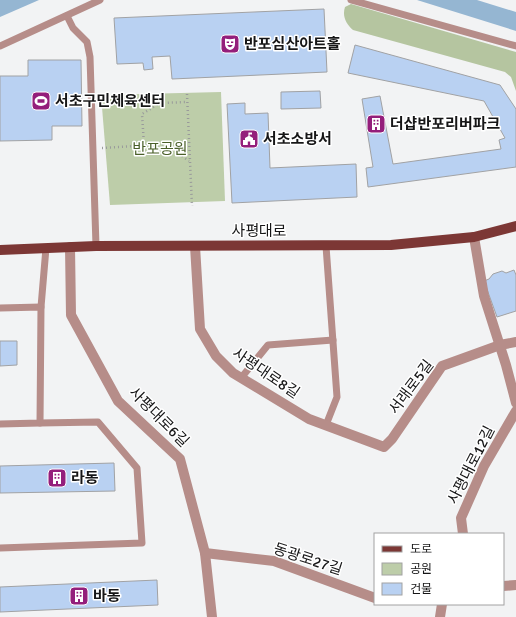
<svg xmlns="http://www.w3.org/2000/svg" width="516" height="617" font-family="Signika,'Noto Sans KR',sans-serif">
<style>
.green{fill:#bdcda9}
.forest{fill:#b5c5a0}
.water{fill:#95b6d2}
.building{fill:#b9d1f2;stroke:#a1a2a4}
.lines{fill:none;stroke-linecap:round;stroke-linejoin:round}
.path{stroke:#999a9b;stroke-width:2.5;stroke-dasharray:1 3;stroke-linecap:butt}
.lane{stroke:#b68d89;stroke-width:7}
.street{stroke:#b68d89;stroke-width:10}
.primary{stroke:#7c3735;stroke-width:10}
.labels{text-anchor:middle;stroke-width:3;stroke-linejoin:round;paint-order:stroke}
.poi-label{font-size:15px;font-weight:bold;fill:#161617;stroke:#fff;text-anchor:start}
.park-label{font-size:15px;fill:#4b602a;stroke:#fff}
.street-label{font-size:15px;fill:#161617;stroke:#fff}
</style>
<rect width="100%" height="100%" fill="#f2f3f4"/>
<path class="green" d="M221 92 225 201 110 205 101 95Z"/>
<path class="forest" d="M351 4 516 52V91L511 77 505 72 353 30C346 24 342 16 345 7Z"/>
<g class="water">
<path d="M0 0H39L0 17Z"/>
<path d="M417 0H477L516 12V31Z"/>
</g>
<g class="building">
<path d="M324 9 327 72 172 79 170 56 152 57 153 69 144 70 143 63 117 64 114 18Z"/>
<path d="M355 45 500 85 516 109V167L368 187 366 168 373 167 362 99 380 96 393 164 501 149 499 140 505 138 484 101 348 73Z"/>
<path d="M28 60H81L82 126H52V140L0 141V76H28Z"/>
<path d="M320 91 321 108 281 109V92Z"/>
<path d="M245 103V114L268 113 270 168 356 164 357 197 232 203 227 104Z"/>
<path d="M514 270 516 275V311L497 317 484 281 489 279 493 274 502 271 506 273Z"/>
<path d="M0 341H17V365L0 366Z"/>
<path d="M114 463 115 491 0 493V466Z"/>
<path d="M157 580 158 605 0 612V587Z"/>
</g>
<g class="lines">
<g class="path">
<path d="M187 94 192 206"/>
<path d="M144 145 142 114 160 103 187 102"/>
<path d="M102 148 165 144 189 161"/>
</g>
<g class="lane">
<path d="M351 0 516 46"/>
<path d="M67 16 73 28 87 42 90 57 96 246"/>
<path d="M0 46 100 0"/>
<path d="M326 246 337 397 326 425"/>
<path d="M41 307 46 248"/>
<path d="M0 308 41 307 40 423 0 424"/>
<path d="M241 378 268 345 333 340"/>
<path d="M0 548 142 543 137 468 98 422 40 423"/>
</g>
<g class="street">
<path d="M474 237 484 296 506 365 516 403"/>
<path d="M195 246 200 329 216 356 233 373 309 419 384 447 392 439 442 366 500 345 516 342"/>
<path d="M70 247 71 315 118 401 180 459 205 553 212 617"/>
<path d="M463 534 461 518 484 466 516 411"/>
<path d="M205 553 274 561 375 598"/>
<path d="M503 586 516 585"/>
<path d="M440 617 442 604"/>
</g>
<path class="primary" d="M0 250 96 246 391 245 474 237 516 226"/>
</g>
<defs>
<symbol id="theatre-square" viewBox="-11 -11 22 22"><rect x="-9" y="-9" width="18" height="18" rx="4" fill="#941e7b" stroke="#fff"/><path d="M-5-5.5Q0-4 5-5.5V0Q5 5 0 6Q-5 5-5 0ZM-3.3-2.5H-1v1.5H-3.3ZM1-2.5H3.3v1.5H1ZM-2.8 1Q0 5.5 2.8 1Z" fill="#fff"/></symbol>
<symbol id="stadium-square" viewBox="-11 -11 22 22"><rect x="-9" y="-9" width="18" height="18" rx="4" fill="#941e7b" stroke="#fff"/><path d="M0-5a6.5 5 0 1 0 0 10a6.5 5 0 1 0 0-10ZM-3.5-1.8h7v3.6h-7Z" fill="#fff"/></symbol>
<symbol id="building-square" viewBox="-11 -11 22 22"><rect x="-9" y="-9" width="18" height="18" rx="4" fill="#941e7b" stroke="#fff"/><path d="M-4-6H4V6H1V3H-1V6H-4ZM-2.5-4.3h1.7v1.8h-1.7ZM.8-4.3h1.7v1.8H.8ZM-2.5-1h1.7V.8h-1.7ZM.8-1h1.7V.8H.8Z" fill="#fff"/></symbol>
<symbol id="civic-square" viewBox="-11 -11 22 22"><rect x="-9" y="-9" width="18" height="18" rx="4" fill="#941e7b" stroke="#fff"/><path d="M-.6-6.5H3V-4.5H.6V-3L4-1V1h2V6H-6V1h2V-1L-.6-3ZM-1.2 2.5V6h2.4V2.5Z" fill="#fff"/></symbol>
</defs>
<g fill-rule="evenodd">
<use href="#theatre-square" x="219" y="33" width="22" height="22"/>
<use href="#stadium-square" x="30" y="90" width="22" height="22"/>
<use href="#building-square" x="365" y="113" width="22" height="22"/>
<use href="#civic-square" x="238" y="128" width="22" height="22"/>
<use href="#building-square" x="46" y="467" width="22" height="22"/>
<use href="#building-square" x="68" y="585" width="22" height="22"/>
</g>
<g class="labels">
<g class="poi-label">
<text x="244" y="49">반포심산아트홀</text>
<text x="55" y="106">서초구민체육센터</text>
<text x="390" y="129">더샵반포리버파크</text>
<text x="263" y="144">서초소방서</text>
<text x="71" y="483">라동</text>
<text x="93" y="601">바동</text>
</g>
<g class="park-label">
<text x="160" y="154">반포공원</text>
</g>
<g class="street-label">
<text x="259" y="236">사평대로</text>
<text transform="translate(266 373) rotate(34)" y="5">사평대로8길</text>
<text transform="translate(411 387) rotate(-53)" y="5">서래로5길</text>
<text transform="translate(159 417) rotate(45)" y="5">사평대로6길</text>
<text transform="translate(471 465) rotate(-63)" y="5">사평대로12길</text>
<text transform="translate(308 559) rotate(18)" y="5">동광로27길</text>
</g>
</g>
<rect x="374" y="533" width="130" height="72" fill="#ffffff" stroke="#a2a2a2"/>
<rect x="382" y="546" width="20" height="6" fill="#7c3735" stroke="#a2a2a2"/>
<text x="410" y="553" font-size="12" fill="#161617">도로</text>
<rect x="382" y="563" width="20" height="12" fill="#bdcda9" stroke="#a2a2a2"/>
<text x="410" y="573" font-size="12" fill="#161617">공원</text>
<rect x="382" y="583" width="20" height="12" fill="#b9d1f2" stroke="#a2a2a2"/>
<text x="410" y="593" font-size="12" fill="#161617">건물</text>
</svg>
